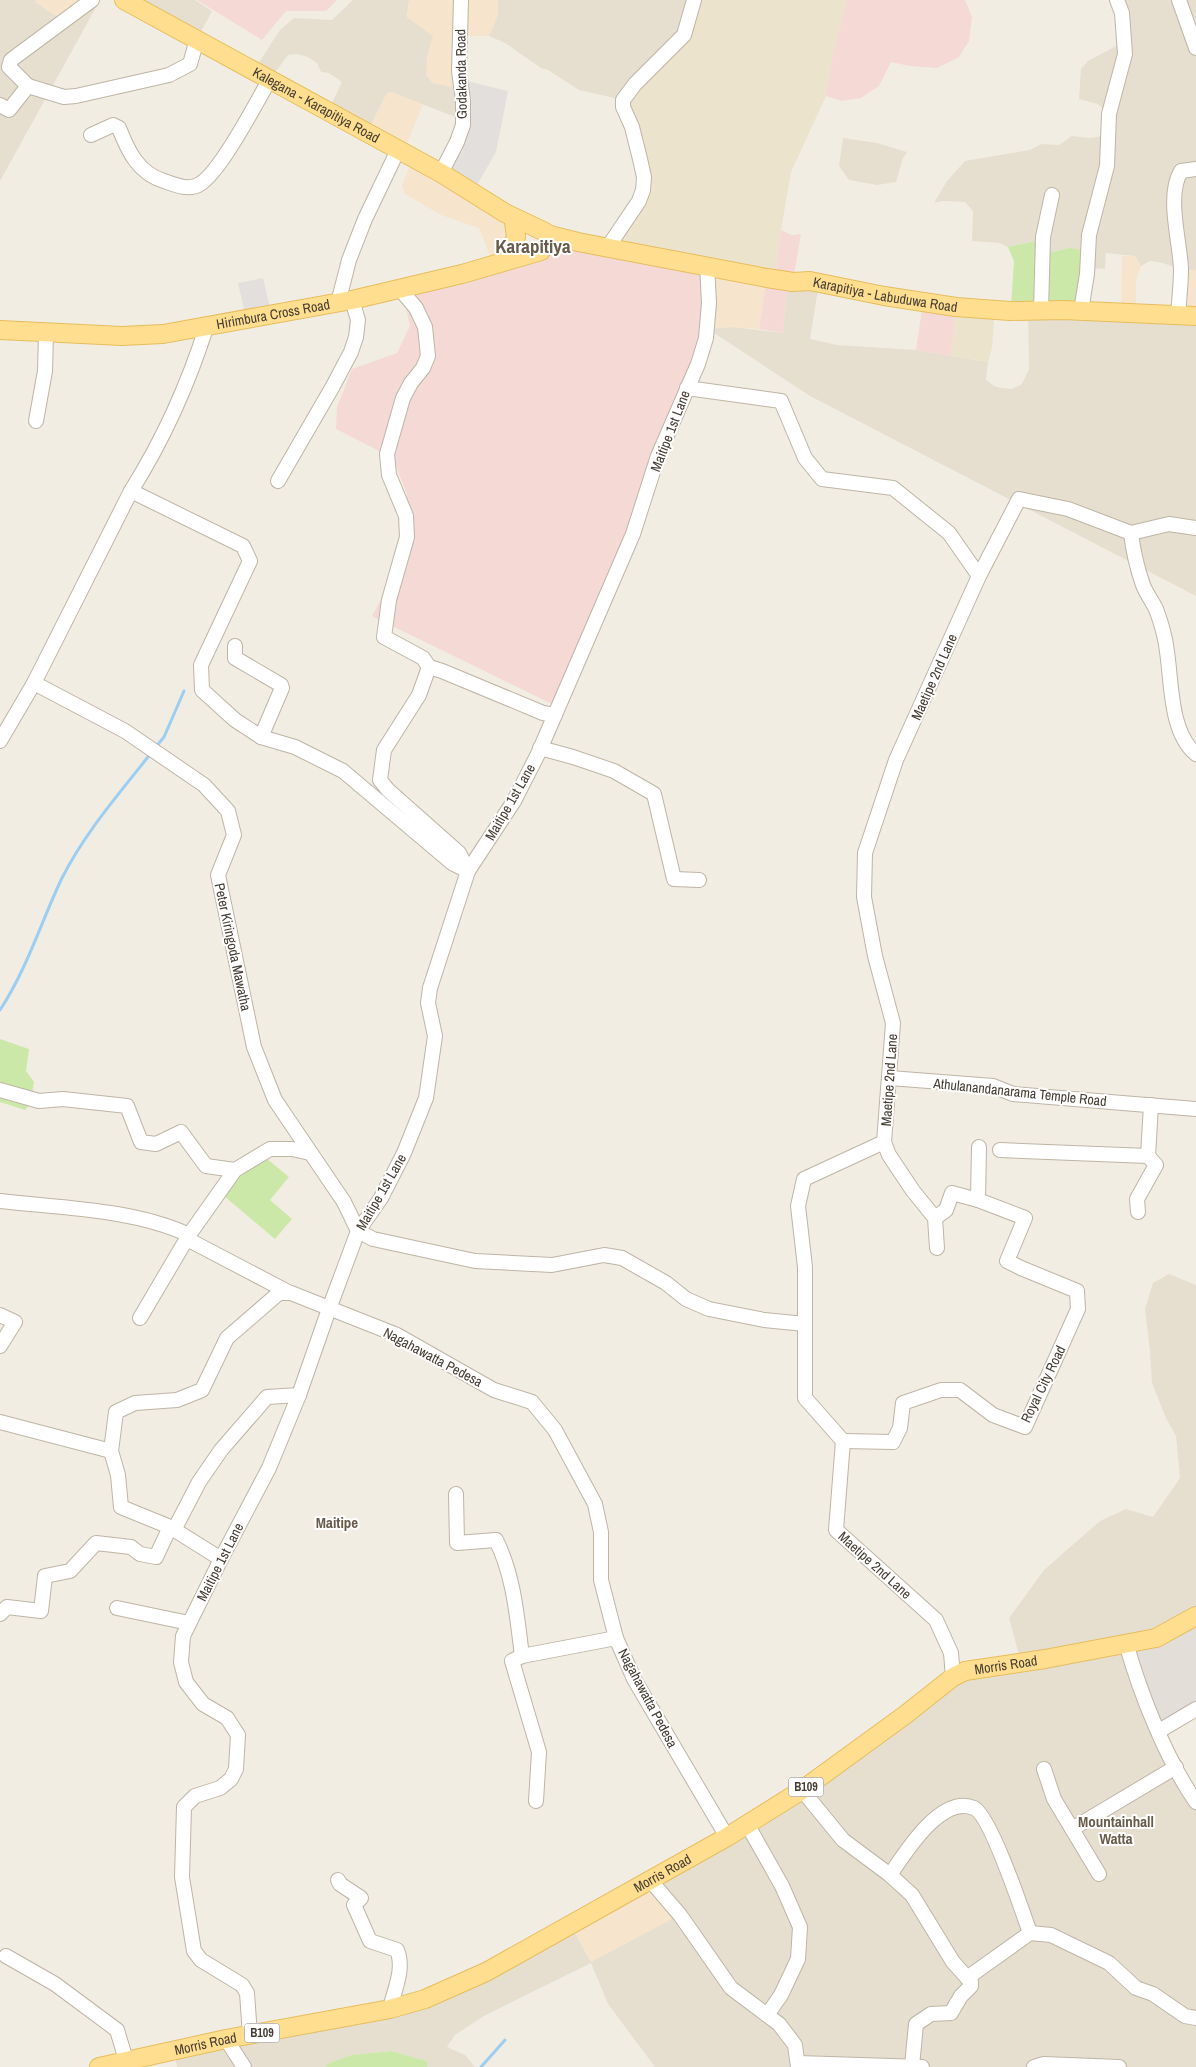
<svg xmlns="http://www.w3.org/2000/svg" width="1196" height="2067" font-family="'Archivo Narrow',sans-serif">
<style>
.residential{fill:#e6dfd0}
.commercial{fill:#f6e4cc}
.industrial{fill:#e4ded8}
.education{fill:#ece3cc}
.medical{fill:#f4d9d5}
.green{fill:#cce8a9}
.parking{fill:#e2dfdc}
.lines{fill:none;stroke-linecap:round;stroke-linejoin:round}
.stream{stroke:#9ccef2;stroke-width:3}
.minor-casing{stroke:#beb5a5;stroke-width:16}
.major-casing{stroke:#e7bd5c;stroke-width:20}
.minor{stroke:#fff;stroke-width:14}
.major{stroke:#ffdf8f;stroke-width:18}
.labels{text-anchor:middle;stroke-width:4;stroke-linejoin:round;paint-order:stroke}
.shield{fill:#fff;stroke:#7c7770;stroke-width:1}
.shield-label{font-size:12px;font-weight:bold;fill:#443d33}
.street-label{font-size:14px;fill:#443d33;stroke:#fff}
.neighbourhood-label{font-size:15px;font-weight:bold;fill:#675b4a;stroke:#fff}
.district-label{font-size:19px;font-weight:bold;fill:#675b4a;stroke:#fff}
</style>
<rect width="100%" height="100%" fill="#f2ede3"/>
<g class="residential">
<path d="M0 0H100L0 181Z"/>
<path d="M124 0H195L212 11 197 39Z"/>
<path d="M353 0H409L407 17 433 36 459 71 463 120 391 92 387 93 367 133 328 111 342 82 329 73 321 72 317 63 308 57 297 54 288 55 270 79 254 70 280 30 294 18 332 20Z"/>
<path d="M498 0H694L684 35 623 100 579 90 548 70 541 68 505 43 489 36 498 15Z"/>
<path d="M1117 0H1196V270H1181L1163 263 1150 261 1141 266 1135 256 1106 253 1105 269 1087 268 1069 248 1053 252 1035 241 1008 247 999 243 972 241 973 211 965 202 942 201 934 203 947 181 965 161 1030 150 1041 144 1059 145 1072 136 1090 138 1109 135V114L1098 104 1079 99 1081 69 1088 61 1116 46 1124 35Z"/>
<path d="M843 138 877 143 907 152 903 158 896 182 877 185 849 180 839 166Z"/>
<path d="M788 281 819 283 810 339 837 345 916 350 988 362 986 380 994 386 1002 388 1012 389 1022 384 1029 369 1028 309 1196 316V596L810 396 708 329 733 327 783 333Z"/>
<path d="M1169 1274 1196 1285V1616L1135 1677 1196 1797V2067H655L608 2004 591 1963 484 2016 455 2035 447 2047 465 2055 475 2067H427V2061L391 2051 351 2055 327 2064 326 2067H177L174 2050 425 1999 570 1924 591 1962 650 1880 727 1837 941 1685 1021 1662 1009 1618 1044 1570 1100 1521 1126 1509 1153 1517 1180 1478 1176 1436 1166 1418 1152 1383 1150 1351 1145 1309 1153 1283Z"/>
</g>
<g class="commercial">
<path d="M36 0H92L67 20 54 15 35 2Z"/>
<path d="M409 0H498V15L489 36H460L462 80 451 87 432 83 426 75 427 56 433 36 407 17Z"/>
<path d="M391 92 423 104 403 153 367 133 387 93Z"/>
<path d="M413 158 505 213 509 230 498 257 490 256 479 228 441 215 405 194 402 186Z"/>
<path d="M1122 256H1135L1141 266 1136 281V309L1121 313Z"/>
<path d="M707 265 767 278 759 329 733 327 708 329Z"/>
<path d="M1181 270H1196V316H1178Z"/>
<path d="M650 1880 680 1915 591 1962 570 1924Z"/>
</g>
<path class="industrial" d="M1196 1616V1709L1159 1731 1135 1677 1134 1643Z"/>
<g class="education">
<path d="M694 0H847L833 53 826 96 791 172 781 230 775 279 608 247 643 190 623 107 672 46Z"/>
<path d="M956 307 995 309 992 348 988 362 951 356Z"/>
</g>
<g class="medical">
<path d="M197 0H337L326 11H286L262 40Z"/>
<path d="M847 0H965L972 17 969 41 959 57 937 68 910 66 891 62 879 86 861 98 842 101 826 96 833 53Z"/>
<path d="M781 230 792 235 801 234 793 282H788L783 333 759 329 767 278 775 279Z"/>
<path d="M580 242 707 265 708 329 558 707 372 616 392 579 402 542 407 494 393 458 336 429 337 407 352 369 397 353 410 326 403 293 488 276 522 267 535 253 558 250Z"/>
<path d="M923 303 956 307 951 356 916 350Z"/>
</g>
<g class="green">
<path d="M1035 241 1053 252 1069 248 1088 251 1081 311 1011 306 1014 261 1008 247Z"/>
<path d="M0 1039 29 1049 26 1071 34 1082 30 1104 25 1110 0 1102Z"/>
<path d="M266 1158 289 1177 270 1200 292 1219 275 1239 224 1196 239 1175Z"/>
<path d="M391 2051 427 2061V2067H326L327 2064 351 2055Z"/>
</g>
<g class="parking">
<path d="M462 80 508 91 496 152 473 192 441 173 457 142Z"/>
<path d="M263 278 270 307 245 313 238 283Z"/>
</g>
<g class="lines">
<g class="stream">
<path d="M155 748 164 737 184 691"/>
<path d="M0 1010C27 969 41 922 62 878 85 832 120 793 151 753"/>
<path d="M481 2067 505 2040"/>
</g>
<defs>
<g id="minor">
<path d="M1179 0 1196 48"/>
<path d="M28 86 64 97 76 96 169 75 190 64 197 39"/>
<path d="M0 105 9 110 28 86 9 67 11 60 92 0"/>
<path d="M91 135 113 125 119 128C128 151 138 173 164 181 175 185 189 191 200 184 221 171 256 103 270 79"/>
<path d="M441 173 457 142 463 125V100L459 71 461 0"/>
<path d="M608 247 639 201 643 190 644 177 640 159 632 127 623 107V100L635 84 684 35 694 0"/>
<path d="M400 289 416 308 425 327 428 356 423 368 411 383 403 398 387 454 389 475 406 516 407 537 389 600 384 637 423 658 429 667 419 695 384 750 380 780 388 790 459 853 468 871"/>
<path d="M338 303 349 260 365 219 398 150"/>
<path d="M1041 310 1043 237 1052 195"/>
<path d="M1081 311 1087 274 1089 235 1107 166 1109 114 1125 54 1122 13 1117 0"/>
<path d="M1178 316C1179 300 1181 285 1181 269 1180 241 1166 196 1181 171L1196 169"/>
<path d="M687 388 781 401 805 458 822 479 893 488 949 533 979 576"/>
<path d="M36 421 45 371 46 333"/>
<path d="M278 481 333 386 351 352 356 337 358 320 352 300"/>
<path d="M131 491 243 546 250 561 201 665 202 690 235 720 261 737 295 747 343 771 452 863 468 871"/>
<path d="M1131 533C1133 550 1137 568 1143 585 1146 593 1152 601 1156 609 1159 617 1162 626 1164 635 1173 669 1166 729 1196 754"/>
<path d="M235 646V658L281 685 282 688 261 737"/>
<path d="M429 667 442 671 543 713 555 715"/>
<path d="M34 683 125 731 204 785 228 811 234 835 218 875 254 1047 275 1100 344 1202 358 1231"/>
<path d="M0 741 34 683 131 491C163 440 189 382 207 325"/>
<path d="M540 748 573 757 614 771 654 794 674 879 699 880"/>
<path d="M890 1078 993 1086 1013 1094 1196 1109"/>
<path d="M0 1090 39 1101 63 1099 127 1106 141 1142 156 1144 181 1132 206 1166 235 1170"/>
<path d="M884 1142 889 1155 913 1191 935 1218 937 1248"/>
<path d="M1000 1150 1148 1156 1151 1105"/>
<path d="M0 1201C61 1208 133 1209 189 1235"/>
<path d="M1138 1212 1137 1199 1156 1165 1148 1156"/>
<path d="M935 1218 946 1210 952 1193 978 1200"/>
<path d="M358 1231 373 1239 475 1261 552 1265 604 1255 622 1258 666 1283 686 1299 709 1309 764 1320 805 1324"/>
<path d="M187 1239 290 1293"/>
<path d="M0 1315 15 1322 0 1346"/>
<path d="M140 1318 189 1235 235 1170 270 1149H292L310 1153"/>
<path d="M0 1422 111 1451"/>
<path d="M843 1441 893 1442 900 1428 903 1403 941 1390H960L993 1415 1025 1427 1078 1309 1077 1291 1021 1268 1007 1261 1025 1218 978 1200 979 1147"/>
<path d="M456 1494 457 1543 496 1540C514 1576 517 1617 522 1656"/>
<path d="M174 1530 199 1482 221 1450 267 1397 299 1395"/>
<path d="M221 1559 170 1527 121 1507 118 1475 111 1451 116 1412 135 1403 177 1400 202 1390 227 1338 279 1293H291L397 1335 494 1390 532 1402 555 1430 595 1504 601 1532V1580L616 1638 634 1679 727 1837"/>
<path d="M117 1608 189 1623"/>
<path d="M0 1614 7 1607 41 1611 45 1576 70 1571 96 1543 131 1547 140 1554 156 1557 170 1527"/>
<path d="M1126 1643C1140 1693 1166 1759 1196 1802"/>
<path d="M953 1677 951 1653 936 1620 836 1530 843 1441 805 1398V1267L798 1206 804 1179 884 1142 893 1023 875 956 864 897 865 853 896 760 979 576 1019 499 1068 509 1131 533 1169 524 1196 528"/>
<path d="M1159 1731 1196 1709"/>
<path d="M1044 1769 1054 1799 1072 1829"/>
<path d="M802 1790 843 1840 890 1875 912 1895 953 1962 971 1982V1986L961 1996 951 2013 931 2014 916 2024 912 2066"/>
<path d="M536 1801 539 1752 512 1661 522 1656 616 1638"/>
<path d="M747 1824 782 1886 800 1927 798 1959 781 1995 767 2015"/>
<path d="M1099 1874 1072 1829 1176 1767"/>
<path d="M890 1875C905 1853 941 1794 974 1808 990 1815 1023 1913 1030 1933"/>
<path d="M338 1880 340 1884 361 1898 354 1905 370 1941 397 1950C405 1969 394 1990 390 2009"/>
<path d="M650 1880 680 1915 731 1988 779 2024 795 2045 798 2067"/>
<path d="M6 1956 55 1984 117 2030 126 2060"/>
<path d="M967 1978 1030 1933 1051 1935 1109 1963 1136 1988 1153 1994 1185 2016 1196 2018"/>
<path d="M250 2035 247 1993 242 1985 201 1960 194 1951 182 1877 184 1807 195 1796 220 1788 231 1779 236 1769 238 1735 227 1718 203 1704 186 1682 181 1662 183 1636 221 1559 269 1468 299 1395 329 1309 358 1231 381 1198 404 1153 426 1098 435 1036 428 1003 430 988 468 871 514 801 538 754 633 534 658 456 698 364 706 338 709 303 707 265"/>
<path d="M226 2039 244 2067"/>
<path d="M798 2063 922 2067"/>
<path d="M1034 2067 1044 2064 1119 2067"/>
</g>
<g id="major">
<path id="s1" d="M124 0 441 173 505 213 545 232"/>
<path id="s2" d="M550 235 578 242 767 278 793 282 810 281 884 296 956 307 1010 311 1063 310 1196 316"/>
<path d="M508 258 516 237 514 222"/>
<path id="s3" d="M0 330 122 336 163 334 352 300 462 274 541 251"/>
<path id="s4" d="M99 2067 226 2039 390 2009 425 1999 486 1972 727 1837 802 1790 905 1715 953 1677 965 1671 1045 1659 1156 1638 1196 1616"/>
</g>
</defs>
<use href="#minor" class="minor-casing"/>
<use href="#major" class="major-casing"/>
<use href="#minor" class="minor"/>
<use href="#major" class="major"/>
</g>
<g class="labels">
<g class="shield">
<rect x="788.5" y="1777.5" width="35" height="19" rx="4"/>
<rect x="244.5" y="2023.5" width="35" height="19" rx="4"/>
</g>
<g class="shield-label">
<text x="806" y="1791">B109</text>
<text x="262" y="2037">B109</text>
</g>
<g class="street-label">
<text transform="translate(461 74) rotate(-91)" y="5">Godakanda Road</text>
<text dy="5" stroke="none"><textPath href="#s1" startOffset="219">Kalegana - Karapitiya Road</textPath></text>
<text dy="5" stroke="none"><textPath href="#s2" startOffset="341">Karapitiya - Labuduwa Road</textPath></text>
<text dy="5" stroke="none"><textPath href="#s3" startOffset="275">Hirimbura Cross Road</textPath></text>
<text transform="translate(670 431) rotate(-69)" y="5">Maitipe 1st Lane</text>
<text transform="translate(934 677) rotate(-66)" y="5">Maetipe 2nd Lane</text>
<text transform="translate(510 802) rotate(-60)" y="5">Maitipe 1st Lane</text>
<text transform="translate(233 947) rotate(78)" y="5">Peter Kiringoda Mawatha</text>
<text transform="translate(889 1080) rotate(-86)" y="5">Maetipe 2nd Lane</text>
<text transform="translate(1020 1092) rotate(6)" y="5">Athulanandanarama Temple Road</text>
<text transform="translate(381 1192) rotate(-60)" y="5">Maitipe 1st Lane</text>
<text transform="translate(433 1357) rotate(28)" y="5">Nagahawatta Pedesa</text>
<text transform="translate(1043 1384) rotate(-64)" y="5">Royal City Road</text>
<text transform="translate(220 1562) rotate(-63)" y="5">Maitipe 1st Lane</text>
<text transform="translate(875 1565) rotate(42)" y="5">Maetipe 2nd Lane</text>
<text dy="5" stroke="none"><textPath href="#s4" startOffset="1008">Morris Road</textPath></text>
<text transform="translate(648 1698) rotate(62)" y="5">Nagahawatta Pedesa</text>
<text dy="5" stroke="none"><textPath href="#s4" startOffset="602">Morris Road</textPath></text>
<text dy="5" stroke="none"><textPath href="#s4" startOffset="109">Morris Road</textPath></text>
</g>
<g class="neighbourhood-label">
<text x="337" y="1528">Maitipe</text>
<text x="1116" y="1827">Mountainhall<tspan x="1116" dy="17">Watta</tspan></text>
</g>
<g class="district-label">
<text x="533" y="253">Karapitiya</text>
</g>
</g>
</svg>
